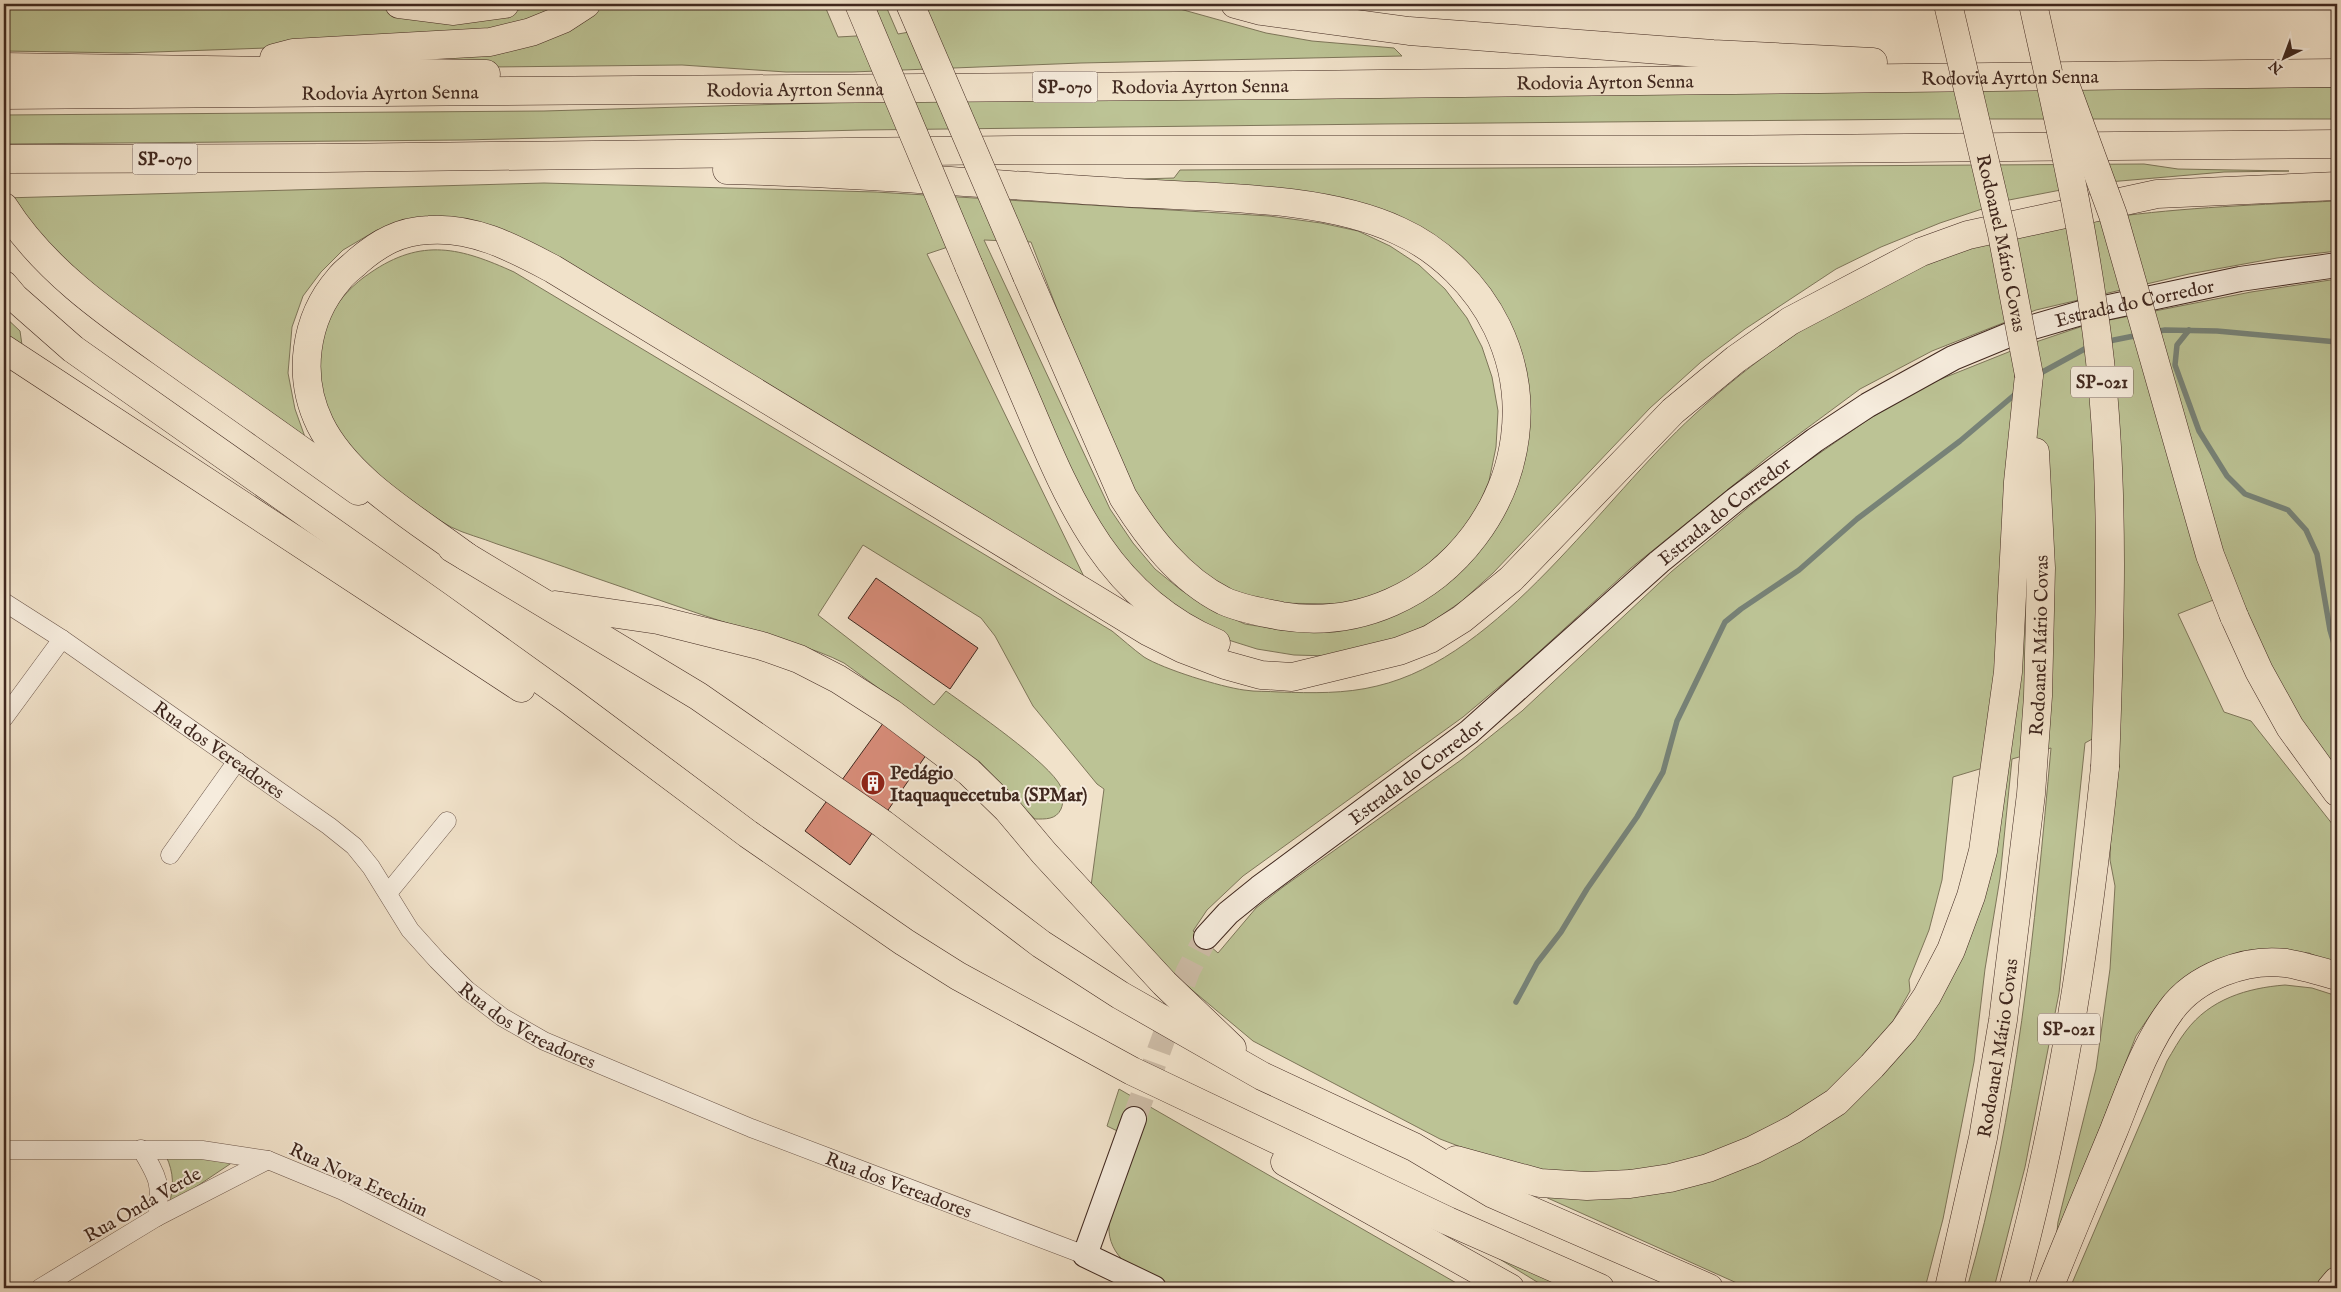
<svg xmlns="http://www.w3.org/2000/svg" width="2341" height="1292" font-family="'IM FELL English',serif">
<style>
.green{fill:#bcc395;stroke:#7e765a}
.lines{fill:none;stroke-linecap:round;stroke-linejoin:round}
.stream{stroke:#778277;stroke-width:5.5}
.building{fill:#d88d7a;stroke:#40281f}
.secondary-tunnel{stroke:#cebda8;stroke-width:24;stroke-dasharray:24 12;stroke-linecap:butt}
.street-casing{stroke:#6c564a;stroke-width:19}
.secondary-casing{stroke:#40281f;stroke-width:26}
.highway-casing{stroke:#40281f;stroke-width:29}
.street{stroke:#f6ecdd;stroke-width:18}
.secondary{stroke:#f6ecdd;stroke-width:24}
.highway{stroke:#f1e2ca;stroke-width:28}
.highway-bridge-casing{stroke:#40281f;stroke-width:29;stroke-linecap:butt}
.highway-bridge{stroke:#f1e2ca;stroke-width:28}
.labels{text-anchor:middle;stroke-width:4;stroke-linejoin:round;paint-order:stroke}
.shield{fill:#f6ecdd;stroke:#776358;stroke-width:1}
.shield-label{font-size:18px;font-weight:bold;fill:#40281f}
.street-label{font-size:19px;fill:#40281f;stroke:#f6ecdd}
.poi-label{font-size:19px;font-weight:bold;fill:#40281f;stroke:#f6ecdd;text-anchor:start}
</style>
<rect width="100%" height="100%" fill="#f1e2ca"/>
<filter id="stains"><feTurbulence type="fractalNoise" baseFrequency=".004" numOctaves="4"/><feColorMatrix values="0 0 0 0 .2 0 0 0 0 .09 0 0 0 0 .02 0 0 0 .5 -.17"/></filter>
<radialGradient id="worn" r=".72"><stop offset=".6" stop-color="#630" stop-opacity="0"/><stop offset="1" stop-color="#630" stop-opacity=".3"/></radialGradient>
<g class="green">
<path d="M4 4H368L399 14 503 15 538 4H573L462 41 127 53 4 51Z"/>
<path d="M600 4H824L838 37 874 35 862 4H885L898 34 932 28 921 4H1162L1266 33 1312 41 1394 48 1402 56 1081 63 852 72H786L682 65 395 68 110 65 442 58 595 8Z"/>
<path d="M2337 87V119H1935L1381 124 862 130 463 140 4 144V115L544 111 856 102Z"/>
<path d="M2144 164 2178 169 2289 171 2224 172 2097 183 2009 200 1940 223 1881 247 1836 269 1745 329 1701 362 1650 408 1493 573 1462 601 1430 623 1396 640 1329 656 1294 655 1257 649 1222 638 1161 603 1089 518 963 242 927 254 1090 589 604 291 412 223 377 230 343 250 321 272 303 296 292 327 288 373 295 409 305 437 139 323 80 277 4 198 544 183 876 192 1269 216 1321 223 1358 231 1390 246 1419 265 1445 289 1467 318 1482 347 1492 377 1498 411 1496 447 1489 481 1476 511 1458 536 1413 578 1352 604 1260 603 1199 575 1146 522 1097 412 1031 242 984 240 1110 509 1133 543 1155 569 1181 590 1211 609 1245 624 1281 630 1312 631 1343 627 1375 621 1404 609 1478 542 1514 405 1485 315 1401 231 1104 180 1174 178 1180 170Z"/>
<path d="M2337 201V251L2277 258 2189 274 2036 310 1932 351 1860 389 1768 457 1631 568 1519 670 1463 717 1243 876 1207 910 1193 931 1218 953 1256 908 1283 887 1461 760 1522 711 1671 572 1752 504 1804 464 1866 421 1921 387 2021 347 2089 324 2251 292 2337 279V773L2290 713 2261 667 2226 595 2178 614 2224 712 2251 721 2337 830V965L2309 953 2249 950 2218 960 2193 972 2153 1011 2136 1036 2056 1240 2058 1222 2096 1069 2110 969 2115 886 2110 860 2114 727 2085 743 2059 993 2025 1167 1994 1288H1967C2017 1116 2035 926 2051 748L2012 759 2000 878 1985 969 1974 1062 1943 1219 1925 1288H1748L1532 1191 1514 1180 1628 1196 1670 1190 1749 1166 1793 1145 1830 1119 1869 1087 1905 1048 1933 1004 1961 952 1988 857 2006 761 1953 777 1942 880 1929 930 1909 980 1910 991 1892 1023 1860 1062 1827 1092 1790 1118 1752 1139 1715 1152 1677 1164 1639 1172 1567 1175 1529 1169 1495 1160 1440 1139 1253 1041 1155 959 1121 924 1091 886 1104 789 1097 784 1033 706 995 636 981 618 863 545 818 615 934 705 946 691C971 709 1050 763 1061 787 1063 793 1064 802 1061 809 1056 820 1045 819 1035 819L980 762 844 663C813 647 778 640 745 629 692 612 640 593 587 575 557 564 527 554 497 544 482 538 465 534 451 527 438 520 425 510 413 501 363 467 320 433 319 367 318 327 337 295 370 273 422 237 461 248 514 272L1112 631C1122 639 1133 649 1144 657 1163 669 1221 687 1244 690 1256 692 1268 691 1279 692 1312 693 1345 694 1377 686 1501 657 1602 499 1694 415 1752 361 1819 314 1890 280 2030 212 2185 208 2337 201Z"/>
<path d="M4 316 20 331 22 345 4 334Z"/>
<path d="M2285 985 2312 988 2337 996V1283L2333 1288H2070L2167 1061C2173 1051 2179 1040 2186 1031 2210 999 2247 988 2285 985Z"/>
<path d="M1119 1089 1465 1288H1178C1160 1281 1140 1276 1126 1263 1115 1254 1108 1240 1109 1226 1111 1203 1129 1163 1138 1141L1107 1126Z"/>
<path d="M166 1156 236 1160 169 1205C174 1187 174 1173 166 1156Z"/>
<path d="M1452 1230 1581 1288H1547Z"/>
</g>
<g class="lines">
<g class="stream">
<path d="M2189 330 2177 345 2175 365 2199 431 2227 476 2245 494 2288 510 2306 530 2317 554 2330 630 2337 654"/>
<path d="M2153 332 2165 330 2217 331 2337 342"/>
<path d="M2104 342 2139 335"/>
<path d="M2037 375 2090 346"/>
<path d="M1516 1002 1537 963 1561 932 1587 889 1637 817 1663 772 1677 721 1725 622 1741 609 1799 570 1857 519 1960 441 2019 391"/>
</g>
</g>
<g class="building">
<path d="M876 578 978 648 950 689 848 618Z"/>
<path d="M897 704 940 735 850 865 805 831Z"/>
</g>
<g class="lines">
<path class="secondary-tunnel" d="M1134 1119 1188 971 1206 937"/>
<defs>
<g id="street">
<path id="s1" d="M4 602 62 639 329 826 354 846 371 867 410 930 437 960 467 990 502 1017 544 1041 751 1128 1085 1255"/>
<path d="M4 718 62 639"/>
<path d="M170 855 237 761"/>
<path d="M388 893 447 821"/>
<path d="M141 1149C158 1177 162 1184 157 1217"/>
<path d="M4 1150H202L268 1160 343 1191 535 1288"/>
<path d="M40 1288 157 1217 268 1160"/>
</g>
<g id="secondary">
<path id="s2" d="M1206 937 1228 913 1259 888 1469 732 1659 562 1735 500 1815 440 1868 405 1953 358 2016 332 2081 313 2240 279 2337 265"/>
<path d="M1134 1119 1085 1255 1154 1288"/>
</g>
<g id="highway">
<path d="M399 4 454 11 505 4"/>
<path d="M1235 4 1261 11 1409 31 1713 54 1873 62"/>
<path d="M274 58 293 53 490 42 531 32 563 19 586 4"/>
<path d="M4 67 486 74"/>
<path id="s3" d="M4 95 1296 85 2337 73"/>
<path d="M4 159 326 158 1014 150H1694L2337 144"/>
<path d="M727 170C857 173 987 184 1116 192 1203 198 1321 194 1399 231 1441 250 1477 286 1497 327 1567 472 1439 642 1281 616 1262 612 1241 609 1224 601 1180 579 1148 537 1123 497L1027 276"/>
<path d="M4 207C49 278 123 324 190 372 246 411 302 451 358 491"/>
<path d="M969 266C989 313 1009 359 1029 406 1071 506 1110 598 1216 643"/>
<path d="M4 285 15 298 73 349 438 606 569 700 748 834 904 942 958 976 1132 1071 1448 1221 1600 1288"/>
<path d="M4 349 521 688"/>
<path d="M452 548 698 696 883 824 1041 944 1120 995 1262 1076 1414 1147 1493 1194 1709 1288"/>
<path d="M467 557C418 520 348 481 320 424 297 377 304 319 339 279 344 272 352 267 358 261 379 243 400 231 429 230 475 227 513 248 553 269L1149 632 1183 649 1225 665 1261 675 1292 677 1399 651 1430 639 1462 619 1511 579 1673 411 1736 359 1790 321 1921 252 1968 235 2157 194 2337 186"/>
<path d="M555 605 658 620 762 646 799 659 838 679 891 713 969 772 1007 809 1044 853 1164 983 1232 1048"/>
<path d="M2234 616 2259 671 2290 727 2337 792"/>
<path d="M1456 1160 1540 1183 1587 1186 1630 1184 1670 1178 1708 1168 1753 1150 1794 1129 1836 1102 1872 1066 1904 1030 1927 996 1951 950 1971 896 1983 851 2008 672 2018 482 2029 375"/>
<path d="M1285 1162 1510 1288"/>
<path id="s4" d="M1949 1288 1983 1138 2003 1020 2031 794 2038 696 2041 568 2035 452"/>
<path d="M2013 1288C2060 1118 2087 942 2105 767"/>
<path d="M2049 1288C2070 1235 2092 1183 2114 1130 2130 1090 2145 1045 2171 1010 2195 977 2245 958 2286 963 2303 966 2320 971 2337 976"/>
<path d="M2331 1288 2337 1281"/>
</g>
</defs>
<use href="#street" class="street-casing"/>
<use href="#secondary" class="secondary-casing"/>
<use href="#highway" class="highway-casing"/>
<use href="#street" class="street"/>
<use href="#secondary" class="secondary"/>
<use href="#highway" class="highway"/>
<defs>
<g id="highway-bridge">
<path d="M859 4 969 266"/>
<path d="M910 4 1027 276"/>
<path id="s5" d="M1948 4 2002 234 2029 375"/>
<path d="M2033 4C2059 122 2087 240 2100 361 2115 496 2110 631 2105 767"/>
<path d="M2065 84 2113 215 2210 555 2234 616"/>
</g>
</defs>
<use href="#highway-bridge" class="highway-bridge-casing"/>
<use href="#highway-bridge" class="highway-bridge"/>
</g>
<defs>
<symbol id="building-disc" viewBox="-11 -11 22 22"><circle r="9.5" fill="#8f2418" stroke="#f6ecdd"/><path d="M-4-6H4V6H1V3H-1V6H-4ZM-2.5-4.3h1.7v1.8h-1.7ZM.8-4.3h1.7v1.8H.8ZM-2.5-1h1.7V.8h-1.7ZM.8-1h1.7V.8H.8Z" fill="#fff"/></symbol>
</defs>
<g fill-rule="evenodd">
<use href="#building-disc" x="859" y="769" width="28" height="28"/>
</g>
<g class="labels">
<g class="shield">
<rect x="1032.5" y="71.5" width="65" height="31" rx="4"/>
<rect x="132.5" y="143.5" width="65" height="31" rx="4"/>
<rect x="2071" y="366.5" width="62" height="31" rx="4"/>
<rect x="2038" y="1013.5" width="62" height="31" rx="4"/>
</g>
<g class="shield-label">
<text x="1065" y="93">SP-070</text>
<text x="165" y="165">SP-070</text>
<text x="2102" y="388">SP-021</text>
<text x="2069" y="1035">SP-021</text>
</g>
<g class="street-label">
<text dy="7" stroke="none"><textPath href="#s3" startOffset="2006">Rodovia Ayrton Senna</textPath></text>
<text dy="7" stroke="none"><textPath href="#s3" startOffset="1601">Rodovia Ayrton Senna</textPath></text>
<text dy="7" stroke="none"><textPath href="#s3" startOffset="1196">Rodovia Ayrton Senna</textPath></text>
<text dy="7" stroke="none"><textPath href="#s3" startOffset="791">Rodovia Ayrton Senna</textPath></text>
<text dy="7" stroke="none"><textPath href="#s3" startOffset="386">Rodovia Ayrton Senna</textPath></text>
<text dy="7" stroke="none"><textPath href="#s5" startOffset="245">Rodoanel Mário Covas</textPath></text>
<text dy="7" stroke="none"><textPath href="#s2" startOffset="1138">Estrada do Corredor</textPath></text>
<text dy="7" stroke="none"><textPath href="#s2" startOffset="672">Estrada do Corredor</textPath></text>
<text dy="7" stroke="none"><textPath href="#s4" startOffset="650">Rodoanel Mário Covas</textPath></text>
<text dy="7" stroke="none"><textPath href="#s1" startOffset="261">Rua dos Vereadores</textPath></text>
<text dy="7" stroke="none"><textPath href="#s2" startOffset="268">Estrada do Corredor</textPath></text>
<text dy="7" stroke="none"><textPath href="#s1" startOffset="681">Rua dos Vereadores</textPath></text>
<text dy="7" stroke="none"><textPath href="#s4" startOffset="245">Rodoanel Mário Covas</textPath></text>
<text transform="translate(359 1179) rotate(25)" y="7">Rua Nova Erechim</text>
<text dy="7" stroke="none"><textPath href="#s1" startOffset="1086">Rua dos Vereadores</textPath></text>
<text transform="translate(142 1204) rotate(-30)" y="7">Rua Onda Verde</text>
</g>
<g class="poi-label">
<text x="890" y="779">Pedágio<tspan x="890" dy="22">Itaquaquecetuba (SPMar)</tspan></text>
</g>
</g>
<rect width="2341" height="1292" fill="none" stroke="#f1e2ca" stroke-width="20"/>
<rect x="5" y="5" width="2331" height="1282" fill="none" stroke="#40281f" stroke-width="2.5"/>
<rect x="10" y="10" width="2321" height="1272" fill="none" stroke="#40281f"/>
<g transform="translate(2284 58) rotate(222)" stroke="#f6ecdd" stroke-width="4" paint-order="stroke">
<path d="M0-4L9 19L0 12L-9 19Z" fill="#40281f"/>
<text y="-8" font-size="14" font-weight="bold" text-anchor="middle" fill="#40281f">N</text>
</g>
<rect width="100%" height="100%" filter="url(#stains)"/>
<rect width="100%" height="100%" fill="url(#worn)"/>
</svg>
